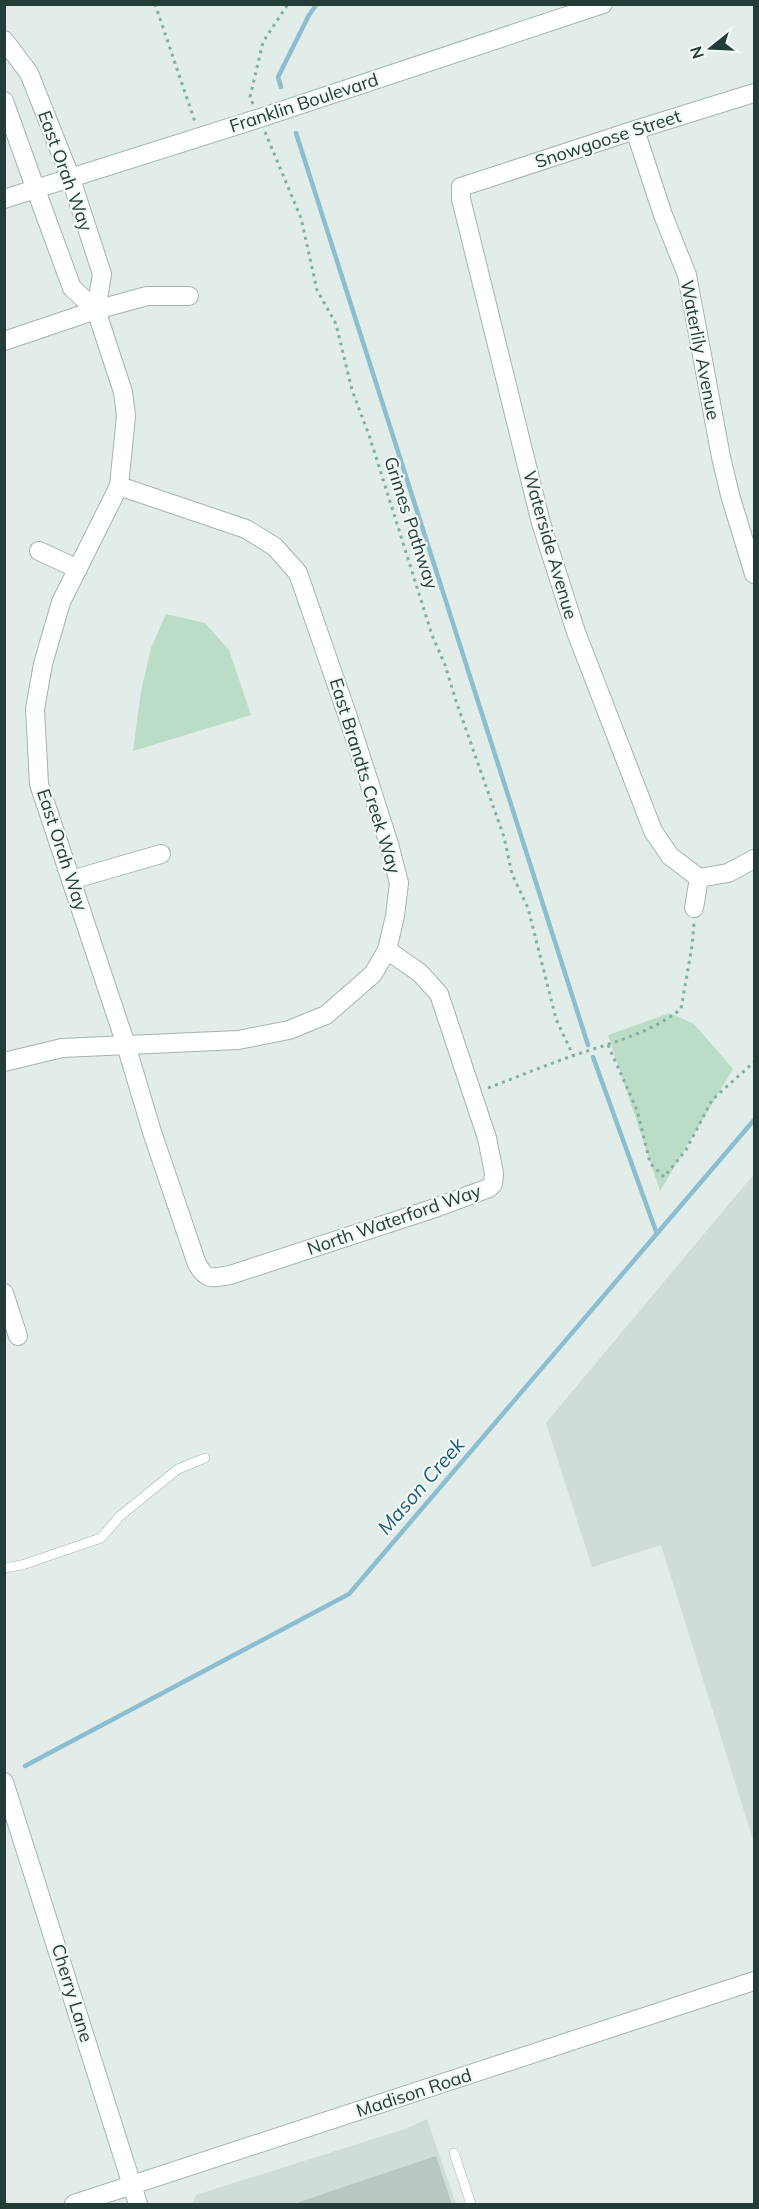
<svg xmlns="http://www.w3.org/2000/svg" width="759" height="2209" font-family="Mulish,sans-serif">
<style>
.built{fill:#d0dcd8}
.green{fill:#bbddc8}
.lines{fill:none;stroke-linecap:round;stroke-linejoin:round}
.stream{stroke:#8abed0;stroke-width:4.5}
.building{fill:#b7c7c2}
.service-casing{stroke:#a5b4b0;stroke-width:10}
.minor-casing{stroke:#a5b4b0;stroke-width:20}
.tertiary-casing{stroke:#a5b4b0;stroke-width:20}
.secondary-casing{stroke:#a0b8b2;stroke-width:20}
.path{stroke:#83afa6;stroke-width:3;stroke-dasharray:3 4.5;stroke-linecap:butt}
.service{stroke:#fff;stroke-width:9}
.minor{stroke:#fff;stroke-width:18}
.tertiary{stroke:#fff;stroke-width:18}
.secondary{stroke:#fff;stroke-width:18}
.labels{text-anchor:middle;stroke-width:4.5;stroke-linejoin:round;paint-order:stroke}
.street-label{font-size:18px;fill:#223d38;stroke:#f2f8f6}
.water-label{font-size:20px;font-style:italic;fill:#1d5f78;stroke:#f2f8f6}
</style>
<rect width="100%" height="100%" fill="#e2ece8"/>
<g class="built">
<path d="M754 1174V1843L661 1545 592 1567 546 1423Z"/>
<path d="M427 2119 456 2204H192L196 2195 405 2129Z"/>
</g>
<g class="green">
<path d="M166 614 205 623 229 650 251 715 133 751 141 691 151 648Z"/>
<path d="M670 1013 694 1024 733 1069 660 1191 608 1035Z"/>
</g>
<g class="lines">
<g class="stream">
<path d="M281 87 278 77 309 15 317 4"/>
<path d="M296 133 588 1045"/>
<path d="M593 1057 657 1234"/>
<path d="M25 1766 349 1594 754 1120"/>
</g>
</g>
<path class="building" d="M436 2156 452 2205H300L299 2202Z"/>
<g class="lines">
<defs>
<g id="service">
<path d="M4 1568 22 1565 101 1538 120 1516 178 1469 205 1458"/>
<path d="M454 2153 471 2204"/>
</g>
<g id="minor">
<path d="M635 130 663 215 687 275 721 457 730 495 754 574"/>
<path d="M71 179 102 274 96 310 123 392 126 416 119 486 61 602 43 664 35 709 39 784 126 1045 152 1132 197 1264C207 1281 212 1278 230 1275L432 1209 489 1188 493 1184 494 1173 487 1138 439 994 420 973 387 950"/>
<path d="M36 190 72 288 96 310"/>
<path d="M4 341 96 310 147 296H189"/>
<path d="M39 551 78 569"/>
<path d="M699 878 670 856 653 831 576 632 541 523 461 199V187L635 130 754 93"/>
<path d="M699 878 728 873 754 859"/>
<path d="M71 880 161 854"/>
<path d="M694 908 699 878"/>
<path d="M4 1062 62 1048 238 1040 289 1030 326 1015 373 974 387 950 395 916 399 883 389 844 349 720 298 573 275 547 246 529 119 486"/>
<path d="M4 1293 18 1336"/>
</g>
<g id="tertiary">
<path d="M4 40 29 73 71 179"/>
<path d="M4 101 36 190"/>
<path d="M74 2204 754 1981"/>
</g>
<g id="secondary">
<path d="M4 199 260 118 603 4"/>
<path d="M4 1782 138 2204"/>
</g>
</defs>
<use href="#service" class="service-casing"/>
<use href="#minor" class="minor-casing"/>
<use href="#tertiary" class="tertiary-casing"/>
<use href="#secondary" class="secondary-casing"/>
<g class="path">
<path d="M155 4 195 122"/>
<path d="M253 104 250 97 263 42 288 4"/>
<path d="M265 132 301 218 317 290 336 324 352 390 370 438 432 635 445 665 457 704 504 837 512 874 528 908 556 1019 573 1055"/>
<path d="M608 1045 637 1110 650 1163 664 1177 686 1150 712 1100 754 1062"/>
<path d="M488 1088C517 1077 546 1065 575 1055 611 1043 651 1033 681 1009L692 946 694 923"/>
</g>
<use href="#service" class="service"/>
<use href="#minor" class="minor"/>
<use href="#tertiary" class="tertiary"/>
<use href="#secondary" class="secondary"/>
</g>
<g class="labels">
<g class="street-label">
<text transform="translate(304 103) rotate(-18)" y="6">Franklin Boulevard</text>
<text transform="translate(608 139) rotate(-18)" y="6">Snowgoose Street</text>
<text transform="translate(65 171) rotate(70)" y="6">East Orah Way</text>
<text transform="translate(700 350) rotate(79)" y="6">Waterlily Avenue</text>
<text transform="translate(411 523) rotate(72)" y="6">Grimes Pathway</text>
<text transform="translate(550 545) rotate(74)" y="6">Waterside Avenue</text>
<text transform="translate(365 776) rotate(73)" y="6">East Brandts Creek Way</text>
<text transform="translate(62 850) rotate(72)" y="6">East Orah Way</text>
<text transform="translate(394 1220) rotate(-19)" y="6">North Waterford Way</text>
<text transform="translate(72 1993) rotate(73)" y="6">Cherry Lane</text>
<text transform="translate(414 2093) rotate(-18)" y="6">Madison Road</text>
</g>
<g class="water-label">
<text transform="translate(421 1486) rotate(-49)" y="7">Mason Creek</text>
</g>
</g>
<rect width="759" height="2209" fill="none" stroke="#223d38" stroke-width="12"/>
<g transform="translate(711 48) rotate(252)" stroke="#f2f8f6" stroke-width="4.5" paint-order="stroke">
<path d="M0-4.5L10 22L0 15L-10 22Z" fill="#223d38"/>
<text y="-9" font-size="16" font-weight="bold" text-anchor="middle" fill="#223d38">N</text>
</g>
</svg>
